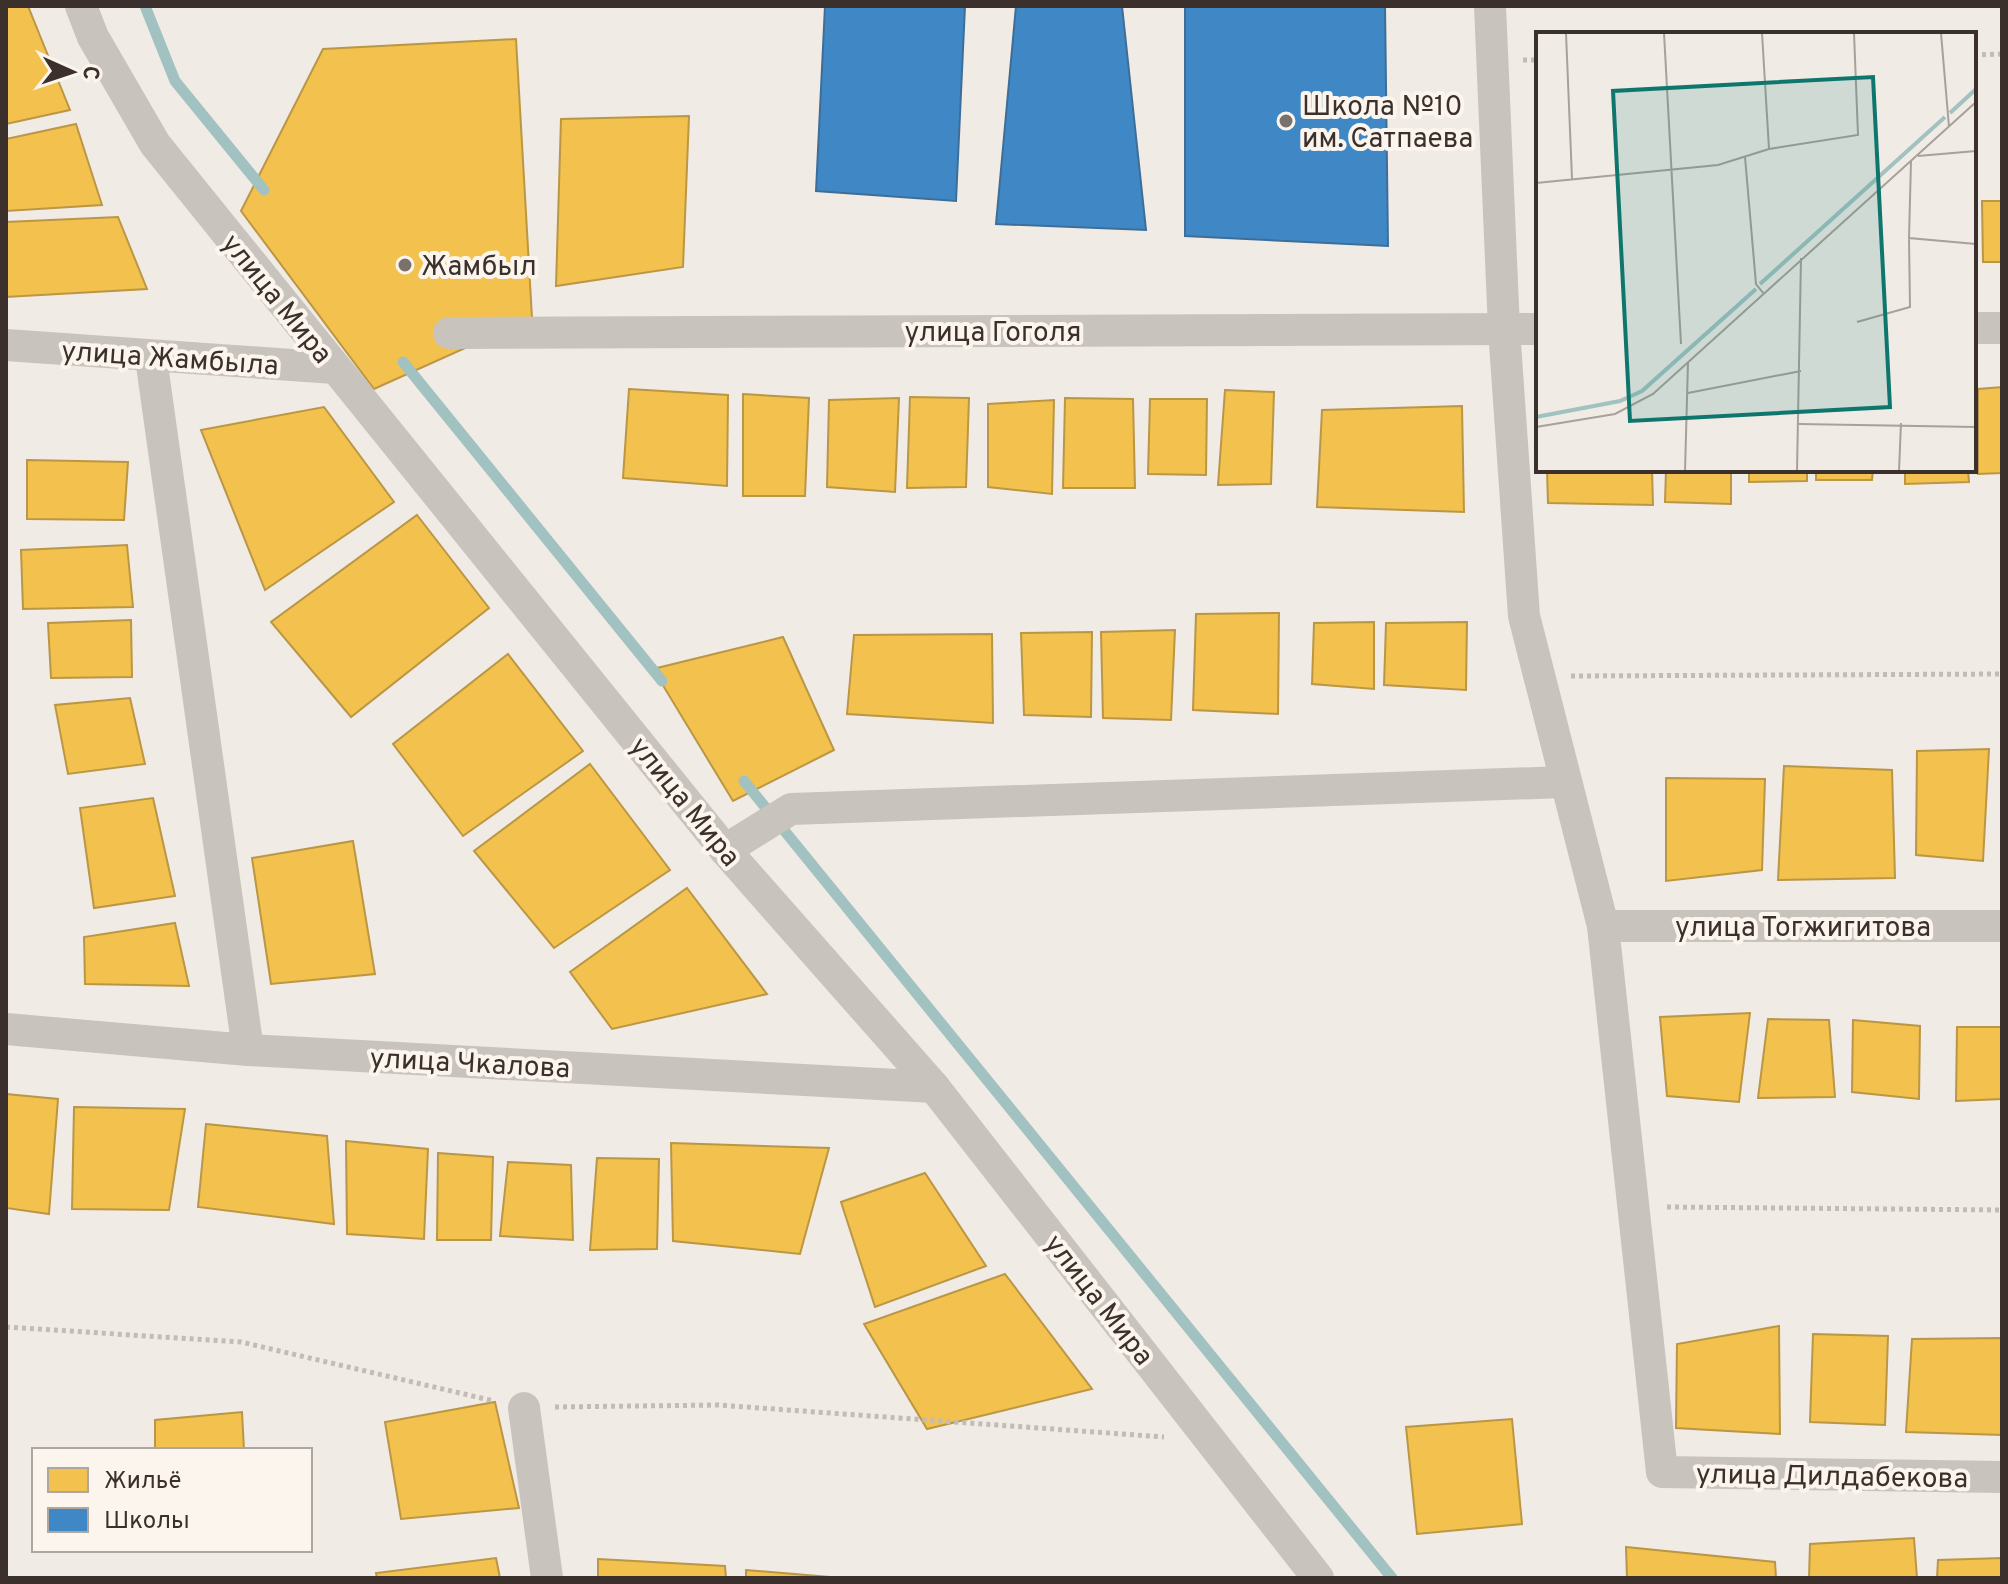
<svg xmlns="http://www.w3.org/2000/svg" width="2008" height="1584" font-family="Overpass,sans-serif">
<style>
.homes{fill:#f2c14e;stroke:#bb9644;stroke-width:2}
.schools{fill:#3f88c5;stroke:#3e6e97;stroke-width:2}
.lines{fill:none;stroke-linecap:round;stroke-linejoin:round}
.stream{stroke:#a1c2c1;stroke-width:11}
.path{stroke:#c2bbb6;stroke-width:5;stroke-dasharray:4 4;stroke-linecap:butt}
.minor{stroke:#c9c3be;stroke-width:32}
.poi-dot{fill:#7a716c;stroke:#fbf5ee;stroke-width:3}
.labels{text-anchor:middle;stroke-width:8;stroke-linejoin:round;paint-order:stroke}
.poi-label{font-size:28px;fill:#3b302b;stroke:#fbf5ee;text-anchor:start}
.street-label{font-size:28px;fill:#3b302b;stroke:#fbf5ee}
.inset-river{fill:none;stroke:#a1c2c1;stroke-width:4}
.inset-road{fill:none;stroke:#a8a09b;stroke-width:2}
.view{fill:#0f766e;fill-opacity:0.15;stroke:#0f766e;stroke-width:4}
.inset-edge{fill:none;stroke:#3b302b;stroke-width:4}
</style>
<rect width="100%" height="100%" fill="#f0ebe5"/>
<g class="homes">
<path d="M28 6 70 110 6 124V7Z"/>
<path d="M516 39 532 318 374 389 241 211 323 49Z"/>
<path d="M689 116 683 267 556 286 561 119Z"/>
<path d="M76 124 102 205 6 211V139Z"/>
<path d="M1982 201H2002V262H1983Z"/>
<path d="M118 217 147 289 6 297V222Z"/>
<path d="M2002 387V473L1978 474V389Z"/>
<path d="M629 389 728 395 727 486 623 478Z"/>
<path d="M1225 390 1274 392 1271 484 1218 485Z"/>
<path d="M743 394 809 398 805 496H743Z"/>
<path d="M910 397 969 398 966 487 907 488Z"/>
<path d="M899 398 895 492 827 487 829 400Z"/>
<path d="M1065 398 1133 399 1135 488H1063Z"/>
<path d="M1150 399H1207L1206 475 1148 474Z"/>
<path d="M1054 400 1052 494 988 487V404Z"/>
<path d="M1462 406 1464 512 1317 507 1322 410Z"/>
<path d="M324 407 394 502 265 590 201 430Z"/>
<path d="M27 460 128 462 124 520 27 519Z"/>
<path d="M1547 470H1652L1653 505 1548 503Z"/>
<path d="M1666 470H1731V504L1665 502Z"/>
<path d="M1749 470H1807V481L1749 482Z"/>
<path d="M1816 470H1873L1872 480H1816Z"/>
<path d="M1905 470H1968L1969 482 1905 484Z"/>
<path d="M417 515 489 608 351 717 271 622Z"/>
<path d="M127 545 133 607 23 609 21 550Z"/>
<path d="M1279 613 1278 714 1193 710 1196 614Z"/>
<path d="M131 620 132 677 51 678 48 623Z"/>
<path d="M1374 622V689L1312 684 1314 623Z"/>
<path d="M1467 622 1466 690 1384 685 1386 623Z"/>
<path d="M1175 630 1171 720 1103 718 1101 632Z"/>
<path d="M1092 632 1091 717 1024 715 1021 633Z"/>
<path d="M992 634 993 723 847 714 854 635Z"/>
<path d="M783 637 834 750 733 801 653 669Z"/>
<path d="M508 654 583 751 463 836 393 744Z"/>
<path d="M130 698 145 764 68 774 55 705Z"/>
<path d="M1989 749 1983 861 1916 855 1917 751Z"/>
<path d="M590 764 670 870 554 948 474 851Z"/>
<path d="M1784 766 1892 770 1895 878 1778 880Z"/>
<path d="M1666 778 1765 779 1762 870 1666 881Z"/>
<path d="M153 798 175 896 94 908 80 808Z"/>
<path d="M353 841 375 974 271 984 252 858Z"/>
<path d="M687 888 767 994 612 1029 570 972Z"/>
<path d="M175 923 189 986 85 984 84 937Z"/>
<path d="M1750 1013 1739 1102 1667 1096 1660 1017Z"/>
<path d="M1768 1019 1829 1020 1835 1097 1758 1098Z"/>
<path d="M1853 1020 1920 1026 1919 1099 1852 1092Z"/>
<path d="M1957 1027H2002V1099L1956 1101Z"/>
<path d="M6 1094 58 1099 49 1214 6 1208Z"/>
<path d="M74 1107 185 1109 169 1210 72 1209Z"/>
<path d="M206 1124 327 1136 334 1224 198 1207Z"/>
<path d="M346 1141 428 1149 424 1239 347 1234Z"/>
<path d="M671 1143 829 1148 800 1254 673 1241Z"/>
<path d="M438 1153 493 1157 491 1240H437Z"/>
<path d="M597 1158 659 1159 657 1249 590 1250Z"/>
<path d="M508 1162 571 1165 573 1240 500 1236Z"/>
<path d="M925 1173 986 1266 875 1307 841 1202Z"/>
<path d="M1005 1274 1092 1389 927 1429 864 1324Z"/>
<path d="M1779 1326 1780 1434 1676 1428 1677 1344Z"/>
<path d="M1813 1334 1888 1336 1885 1425 1810 1422Z"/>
<path d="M2002 1338V1435L1906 1432 1912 1339Z"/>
<path d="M495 1402 519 1508 401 1519 385 1422Z"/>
<path d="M242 1412 244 1450H155V1420Z"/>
<path d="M1512 1419 1522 1524 1417 1534 1406 1427Z"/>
<path d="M1914 1538 1917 1578H1809L1810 1544Z"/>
<path d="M1626 1547 1775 1562 1776 1578H1627Z"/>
<path d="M496 1558 500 1578H377L376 1573Z"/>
<path d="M2002 1558V1578H1937L1938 1560Z"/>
<path d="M598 1559 725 1566 726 1578H598Z"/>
<path d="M746 1570 842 1578H746Z"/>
</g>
<g class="schools">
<path d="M825 6H965L956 201 816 191Z"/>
<path d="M1016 6H1122L1146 230 996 224Z"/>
<path d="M1185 6H1385L1388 246 1185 236Z"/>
</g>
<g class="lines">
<g class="stream">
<path d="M145 6 175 81 264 190"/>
<path d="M403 362 662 681"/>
<path d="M744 781 1392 1578"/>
</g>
<g class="path">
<path d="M1974 55 2002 54"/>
<path d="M1523 60H1538"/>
<path d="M1571 676 2002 674"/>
<path d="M1667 1207 2002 1210"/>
<path d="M6 1327 241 1342 494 1401"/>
<path d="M555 1407 718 1405 1164 1437"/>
</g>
<g class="minor">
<path d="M81 6 93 37 155 144 725 850 934 1087 1318 1578"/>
<path d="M1490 6 1504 329 1524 616 1603 926 1662 1472 2002 1477"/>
<path d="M1974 328H2002"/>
<path d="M449 333 1538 329"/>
<path d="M6 345 335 368"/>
<path d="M151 358 248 1050"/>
<path d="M725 850 791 809 1565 782"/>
<path d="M1603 926H2002"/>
<path d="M6 1029 248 1050 934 1087"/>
<path d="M524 1408 547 1578"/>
</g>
</g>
<g class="poi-dot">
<circle cx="1286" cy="121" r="8"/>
<circle cx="405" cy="265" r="8"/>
</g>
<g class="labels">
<g class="poi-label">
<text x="1302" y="115">Школа №10<tspan x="1302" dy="32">им. Сатпаева</tspan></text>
<text x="421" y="275">Жамбыл</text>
</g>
<g class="street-label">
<text transform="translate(278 298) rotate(51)" y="10">улица Мира</text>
<text x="993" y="341">улица Гоголя</text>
<text transform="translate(170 357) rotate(4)" y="10">улица Жамбыла</text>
<text transform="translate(686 801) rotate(51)" y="10">улица Мира</text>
<text x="1803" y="936">улица Тогжигитова</text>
<text transform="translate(470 1062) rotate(3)" y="10">улица Чкалова</text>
<text transform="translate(1100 1299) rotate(52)" y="10">улица Мира</text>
<text transform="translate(1832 1475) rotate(1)" y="10">улица Дилдабекова</text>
</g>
</g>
<g transform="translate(1536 32)">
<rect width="440" height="440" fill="#f0ebe5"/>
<path class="inset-river" d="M414 81 440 57M224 252 409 85M0 385 84 369 106 359 220 257"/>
<path class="inset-road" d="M30 1 36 147M128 1 145 312M226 1 233 117M405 1 413 95M382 124 440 119M209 125 220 252 228 262M375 129 373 206 440 212M0 151 182 133 233 117 322 103 318 1M321 290 374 275 373 206M152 361 265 339M263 392 440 395M0 395 79 382 117 362 440 70M149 439 152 330M261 439 265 226M363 439 365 391"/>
<path class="view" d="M337 45 354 375 94 389 77 59Z"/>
<rect width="440" height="440" class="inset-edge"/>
</g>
<rect width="2008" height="1584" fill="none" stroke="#3b302b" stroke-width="16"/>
<rect x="32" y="1448" width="280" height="104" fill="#fbf5ee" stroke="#aea6a0" stroke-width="2"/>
<rect x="48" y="1468" width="40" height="24" fill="#f2c14e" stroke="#aea6a0" stroke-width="2"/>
<text x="104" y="1488" font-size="24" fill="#3b302b">Жильё</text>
<rect x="48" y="1508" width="40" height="24" fill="#3f88c5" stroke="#aea6a0" stroke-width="2"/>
<text x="104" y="1528" font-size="24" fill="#3b302b">Школы</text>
<g transform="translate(72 72) rotate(93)" stroke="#fbf5ee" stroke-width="6" paint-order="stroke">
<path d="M0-6L14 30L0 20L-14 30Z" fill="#3b302b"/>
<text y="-12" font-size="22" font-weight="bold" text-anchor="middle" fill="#3b302b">С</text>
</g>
</svg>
